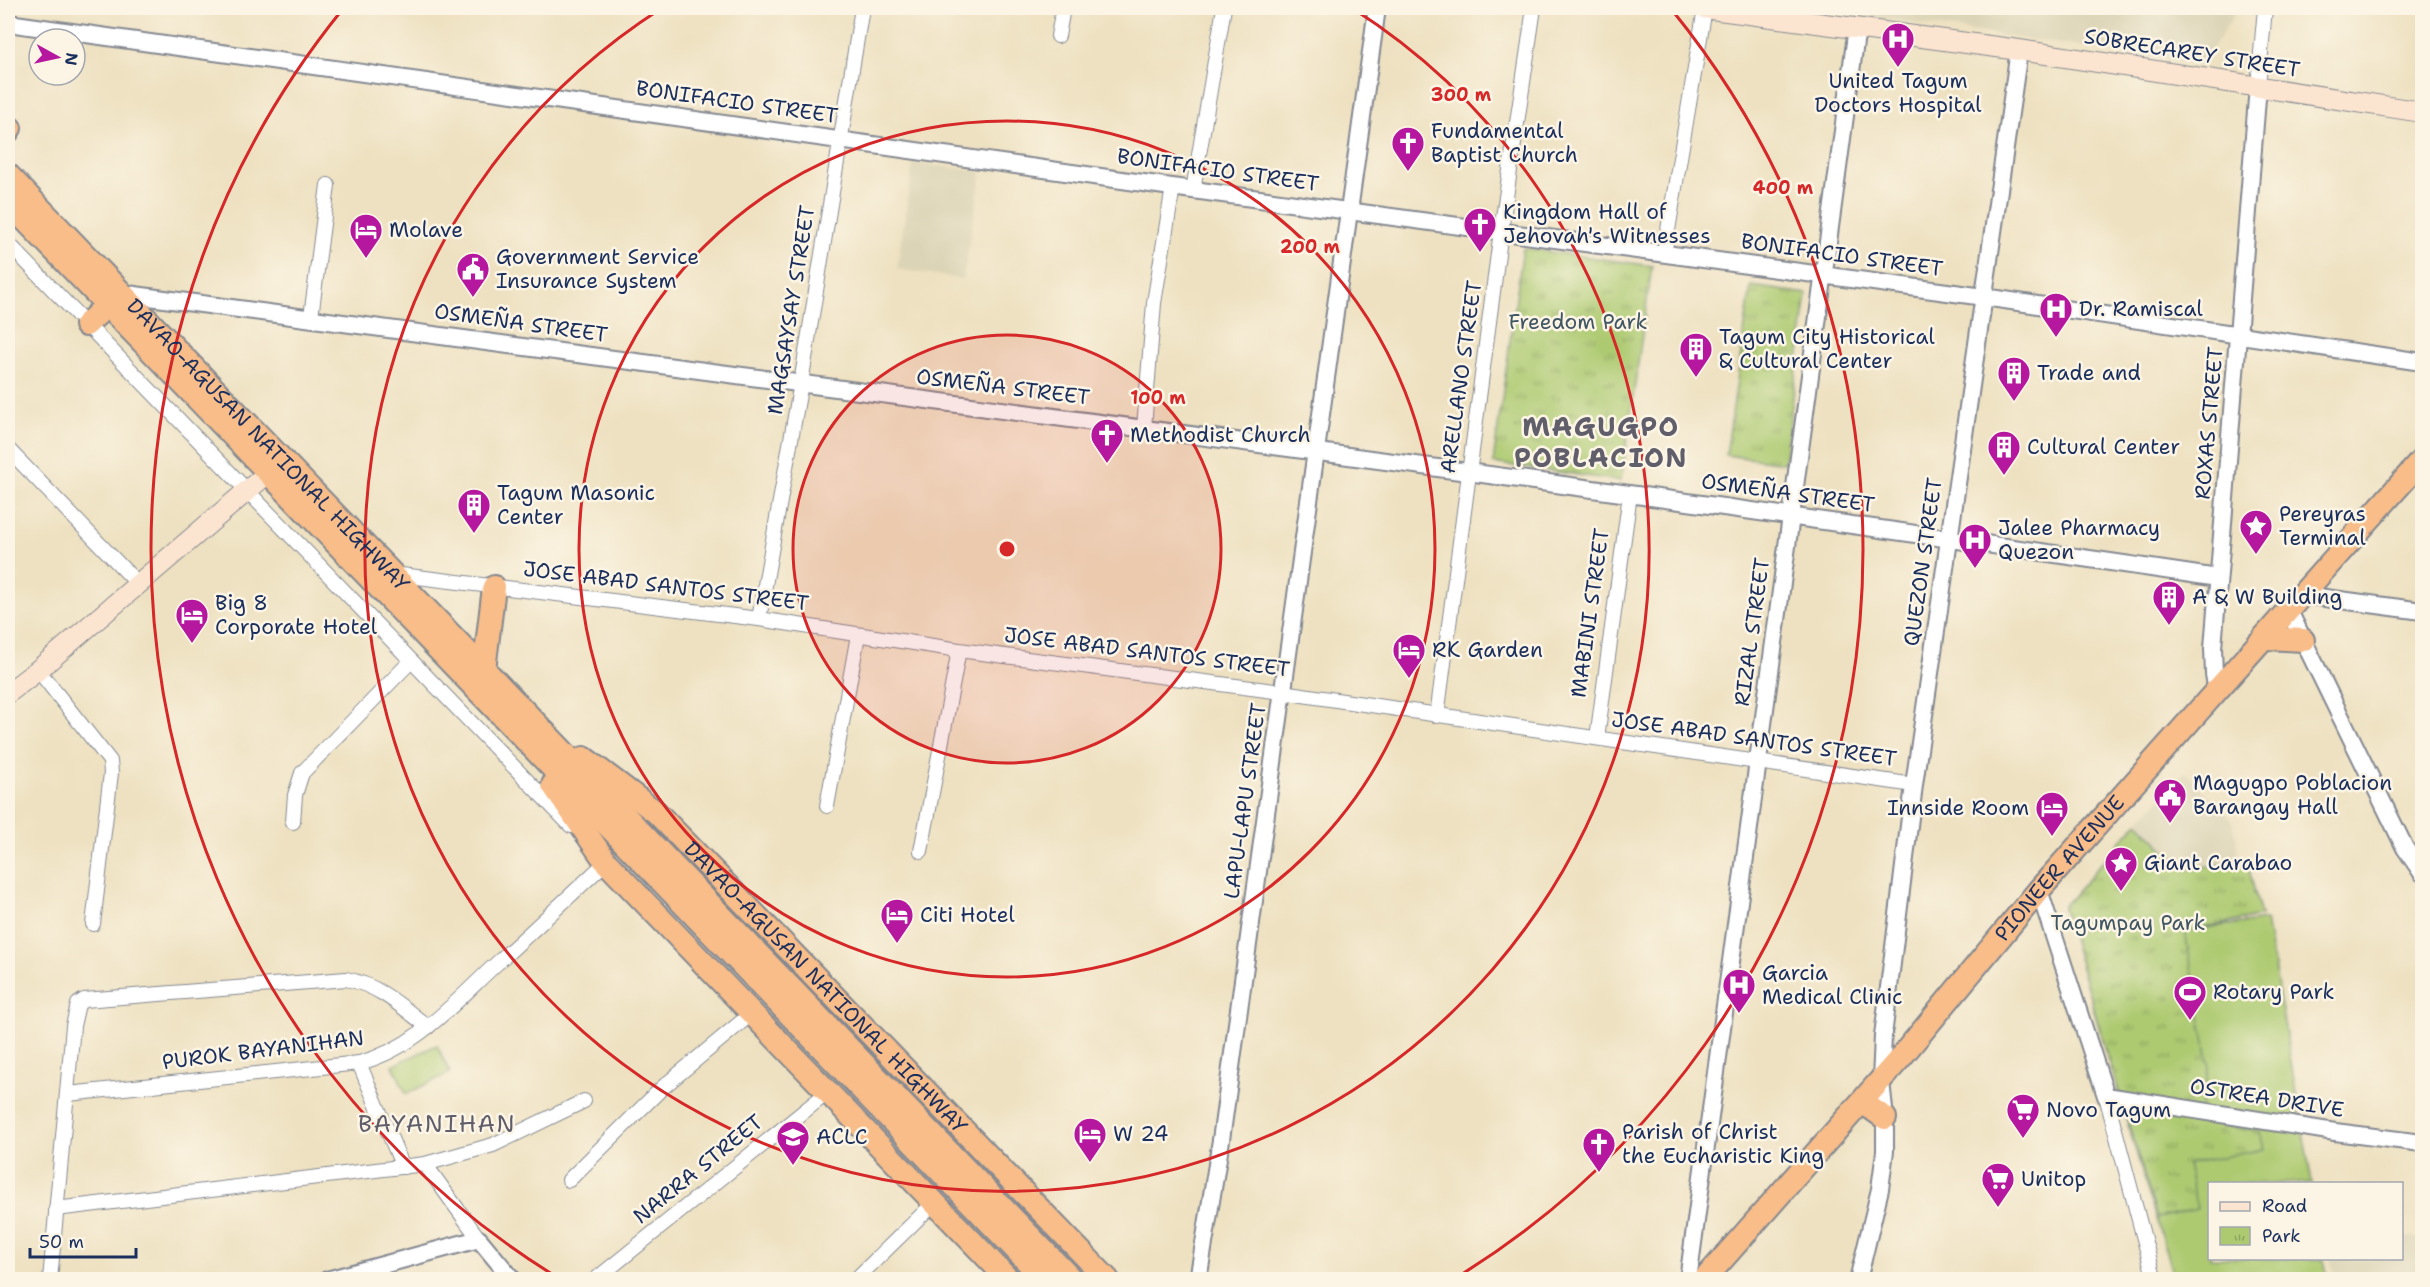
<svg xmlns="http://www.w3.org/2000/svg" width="2430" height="1287" font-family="'Shantell Sans',sans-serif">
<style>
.built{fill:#dcd4b6}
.green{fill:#adca71;stroke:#647c68;stroke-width:1.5}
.park{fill:url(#park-tufts);stroke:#647c68;stroke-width:1.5}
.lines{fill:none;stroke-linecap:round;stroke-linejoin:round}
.minor-casing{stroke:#848890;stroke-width:16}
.tertiary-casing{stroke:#848890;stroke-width:20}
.secondary-casing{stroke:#848890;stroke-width:22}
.trunk-casing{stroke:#848890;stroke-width:26}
.minor{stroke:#fff;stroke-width:14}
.tertiary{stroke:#fff;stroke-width:16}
.secondary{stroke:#fce5d0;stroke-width:20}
.trunk{stroke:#f8bd89;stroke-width:22}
.ring{fill:none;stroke:#d62828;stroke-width:3}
.labels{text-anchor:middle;stroke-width:5;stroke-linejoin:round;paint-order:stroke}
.street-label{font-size:21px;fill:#1b2f5e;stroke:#fcf5e5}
.poi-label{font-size:21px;fill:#1b2f5e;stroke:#fcf5e5;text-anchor:start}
.park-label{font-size:21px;fill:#405663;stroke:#fcf5e5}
.quarter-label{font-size:24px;letter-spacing:1.5px;fill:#5f5e6a;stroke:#fcf5e5}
.district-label{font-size:27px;font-weight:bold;letter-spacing:1.5px;fill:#5f5e6a;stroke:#fcf5e5}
.centre{fill:#d62828;stroke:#fcf5e5;stroke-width:3}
.ring-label{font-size:18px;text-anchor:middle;font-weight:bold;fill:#d62828;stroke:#fcf5e5;stroke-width:5;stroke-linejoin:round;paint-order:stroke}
</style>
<defs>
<pattern id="park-tufts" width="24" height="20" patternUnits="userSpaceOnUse" patternTransform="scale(1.5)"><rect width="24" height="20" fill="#adca71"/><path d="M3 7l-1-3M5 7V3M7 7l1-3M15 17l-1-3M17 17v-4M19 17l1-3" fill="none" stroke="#8ca460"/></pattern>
</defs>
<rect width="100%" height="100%" fill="#fcf5e5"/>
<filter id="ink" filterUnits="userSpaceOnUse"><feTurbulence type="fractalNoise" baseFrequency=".0167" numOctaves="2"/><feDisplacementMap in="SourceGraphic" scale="12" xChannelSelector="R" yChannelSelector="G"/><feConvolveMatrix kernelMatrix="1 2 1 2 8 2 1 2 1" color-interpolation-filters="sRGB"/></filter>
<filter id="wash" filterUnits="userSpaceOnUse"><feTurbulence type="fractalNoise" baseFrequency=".008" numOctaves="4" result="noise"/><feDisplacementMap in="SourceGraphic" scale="24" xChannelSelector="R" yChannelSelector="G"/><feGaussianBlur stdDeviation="1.35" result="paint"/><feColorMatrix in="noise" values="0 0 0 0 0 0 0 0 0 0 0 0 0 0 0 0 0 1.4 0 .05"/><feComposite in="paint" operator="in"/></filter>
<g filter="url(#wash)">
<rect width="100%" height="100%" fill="#eee1c1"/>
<g class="built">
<path d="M1807 8H2234L2233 17 2202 64Z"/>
<path d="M913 163 982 171 963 279 897 269Z"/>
<path d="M2185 772 2233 821 2240 860 2184 869 2138 822Z"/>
<path d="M2402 1236 2422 1239V1279H2334L2330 1259 2402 1258Z"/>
</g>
<g class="green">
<path d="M2138 822 2184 869 2247 862 2261 916 2205 928 2266 920 2312 1183 2210 1184V1258L2324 1259 2328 1279H2174L2063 907Z"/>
<path d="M437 1045 450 1073 406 1094 393 1065Z"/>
</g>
<g class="park">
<path d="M1523 248 1652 266 1621 481 1493 463Z"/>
<path d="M1751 286 1807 294 1784 463 1726 455Z"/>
<path d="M2138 822 2184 869 2247 862 2261 916 2185 932 2209 1066 2198 1122 2260 1132 2264 1149 2187 1164 2197 1209 2157 1218 2063 907Z"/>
</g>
</g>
<g filter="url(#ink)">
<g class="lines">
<defs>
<g id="minor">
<path d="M1058 36 1063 8"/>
<path d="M2258 86 2265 8"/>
<path d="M1193 190 1224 8"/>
<path d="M8 243 571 826"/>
<path d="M1664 254 1705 8"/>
<path d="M311 317 328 185"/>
<path d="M1144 428 1154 303 1173 187"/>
<path d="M8 449 138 584"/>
<path d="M393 574 759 619 959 650 1282 692 1914 785"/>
<path d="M759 619 801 383 862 8"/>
<path d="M38 670 110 761 111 773 93 924"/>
<path d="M1437 716 1501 231 1534 8"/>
<path d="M1597 738 1630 494"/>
<path d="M827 806 858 635"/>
<path d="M293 822 295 795 302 773 411 661"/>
<path d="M921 851 959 650"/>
<path d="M359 1063 403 1167"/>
<path d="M68 1094 359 1063C415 1049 454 1003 495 965 532 931 569 897 606 862L601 857"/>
<path d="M2106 1096 2155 1280"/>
<path d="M425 1164 479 1239"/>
<path d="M569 1180 662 1088 752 1013"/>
<path d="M56 1209 425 1164 493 1145 584 1101"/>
<path d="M50 1280 73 1026 78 1004 84 1000 346 979C379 985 402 1007 428 1027"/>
<path d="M595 1280 828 1092"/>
<path d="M855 1280 934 1203"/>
</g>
<g id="tertiary">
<path d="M8 23 1193 190 1984 297 2422 362"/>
<path d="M118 294 120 293C819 388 1520 474 2218 578"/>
<path d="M2303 595 2422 611"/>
<path d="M2289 611 2405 848 2422 873"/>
<path d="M2217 692 2214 674 2213 648 2258 86"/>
<path d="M2039 890 2106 1096 2335 1132 2422 1143"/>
<path d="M327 1280 479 1239 513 1280"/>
<path d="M1198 1280 1221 1140 1377 8"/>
<path d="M1688 1280 1857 27"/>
<path d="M1858 1280 1880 1189 1885 1151V1118L1881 1081 1883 1036 1914 785 2019 50"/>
</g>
<g id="secondary">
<path d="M1704 8 2019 50 2422 112"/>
<path d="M8 693 38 670 269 472"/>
</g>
<g id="trunk">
<path d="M8 131 10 128"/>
<path id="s1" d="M8 175 1072 1280"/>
<path d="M8 202 1045 1280"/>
<path d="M86 325 107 305"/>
<path d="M2265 638 2303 640"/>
<path d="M484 670 494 587"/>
<path id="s2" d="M584 758 657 813 1108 1280"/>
<path d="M553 785 606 862 1009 1280"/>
<path d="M1862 1102 1885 1118"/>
<path id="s3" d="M1704 1280 1901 1057 2039 890 2422 460"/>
</g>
</defs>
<use href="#minor" class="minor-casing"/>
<use href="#tertiary" class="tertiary-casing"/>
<use href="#secondary" class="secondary-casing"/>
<use href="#trunk" class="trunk-casing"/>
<use href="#minor" class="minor"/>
<use href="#tertiary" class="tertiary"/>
<use href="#secondary" class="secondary"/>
<use href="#trunk" class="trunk"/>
</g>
</g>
<circle cx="1007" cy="549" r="214" fill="#d62828" fill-opacity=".12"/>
<g class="ring">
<circle cx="1007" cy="549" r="214"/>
<circle cx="1007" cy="549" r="428"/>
<path d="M1352 8A642 642 0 1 1 662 8"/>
<path d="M560 1279A856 856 0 0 1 342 10M1672 10A856 856 0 0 1 1454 1279"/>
</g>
<defs>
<symbol id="hospital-pin" viewBox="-11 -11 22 30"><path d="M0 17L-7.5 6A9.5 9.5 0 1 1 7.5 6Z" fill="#b5179e" stroke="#fcf5e5"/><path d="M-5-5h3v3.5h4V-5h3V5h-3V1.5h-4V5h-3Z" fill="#fff"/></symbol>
<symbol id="church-pin" viewBox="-11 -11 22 30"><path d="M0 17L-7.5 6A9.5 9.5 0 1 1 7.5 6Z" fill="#b5179e" stroke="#fcf5e5"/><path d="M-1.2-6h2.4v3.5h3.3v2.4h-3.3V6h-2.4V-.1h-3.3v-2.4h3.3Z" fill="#fff"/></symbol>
<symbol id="hotel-pin" viewBox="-11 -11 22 30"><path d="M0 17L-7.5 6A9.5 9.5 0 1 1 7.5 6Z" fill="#b5179e" stroke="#fcf5e5"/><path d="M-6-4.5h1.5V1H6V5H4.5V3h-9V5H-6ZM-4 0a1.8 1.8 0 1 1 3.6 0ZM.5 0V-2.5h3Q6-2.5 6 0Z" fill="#fff"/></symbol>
<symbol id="civic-pin" viewBox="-11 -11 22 30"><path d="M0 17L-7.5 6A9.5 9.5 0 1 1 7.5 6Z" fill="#b5179e" stroke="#fcf5e5"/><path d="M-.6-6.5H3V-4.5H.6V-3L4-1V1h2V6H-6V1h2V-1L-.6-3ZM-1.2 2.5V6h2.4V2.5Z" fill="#fff"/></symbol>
<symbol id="building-pin" viewBox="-11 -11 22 30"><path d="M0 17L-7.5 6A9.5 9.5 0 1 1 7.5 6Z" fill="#b5179e" stroke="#fcf5e5"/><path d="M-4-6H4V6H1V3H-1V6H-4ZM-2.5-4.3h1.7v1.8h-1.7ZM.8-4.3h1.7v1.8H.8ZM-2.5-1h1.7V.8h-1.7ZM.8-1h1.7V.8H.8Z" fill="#fff"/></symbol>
<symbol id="sight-pin" viewBox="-11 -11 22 30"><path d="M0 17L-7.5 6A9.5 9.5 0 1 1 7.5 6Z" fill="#b5179e" stroke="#fcf5e5"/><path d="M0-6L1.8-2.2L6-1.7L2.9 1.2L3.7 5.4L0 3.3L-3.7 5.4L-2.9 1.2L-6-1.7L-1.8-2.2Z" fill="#fff"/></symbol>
<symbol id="stadium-pin" viewBox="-11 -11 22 30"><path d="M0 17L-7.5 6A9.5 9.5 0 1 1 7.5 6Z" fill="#b5179e" stroke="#fcf5e5"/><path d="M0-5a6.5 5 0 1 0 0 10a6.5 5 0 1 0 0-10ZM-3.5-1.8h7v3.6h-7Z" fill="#fff"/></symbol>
<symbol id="supermarket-pin" viewBox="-11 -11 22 30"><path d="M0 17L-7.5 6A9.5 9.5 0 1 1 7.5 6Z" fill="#b5179e" stroke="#fcf5e5"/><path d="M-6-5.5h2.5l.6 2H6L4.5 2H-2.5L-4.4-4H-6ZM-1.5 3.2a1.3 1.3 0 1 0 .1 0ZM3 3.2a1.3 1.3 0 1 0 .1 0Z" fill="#fff"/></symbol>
<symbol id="school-pin" viewBox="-11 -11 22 30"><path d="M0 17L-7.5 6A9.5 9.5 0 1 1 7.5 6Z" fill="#b5179e" stroke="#fcf5e5"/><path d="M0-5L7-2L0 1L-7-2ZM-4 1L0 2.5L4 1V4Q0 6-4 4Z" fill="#fff"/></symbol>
</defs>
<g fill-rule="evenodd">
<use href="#hospital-pin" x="1879" y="20" width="38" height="52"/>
<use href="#church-pin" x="1389" y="124" width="38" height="52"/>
<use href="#church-pin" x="1461" y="205" width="38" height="52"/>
<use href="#hotel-pin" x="347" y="211" width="38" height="52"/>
<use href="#civic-pin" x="454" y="250" width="38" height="52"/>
<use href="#hospital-pin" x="2037" y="290" width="38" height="52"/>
<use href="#building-pin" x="1677" y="330" width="38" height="52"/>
<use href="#building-pin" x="1995" y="354" width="38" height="52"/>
<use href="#church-pin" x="1088" y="416" width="38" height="52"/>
<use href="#building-pin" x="1985" y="428" width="38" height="52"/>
<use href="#building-pin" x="455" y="486" width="38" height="52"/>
<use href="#sight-pin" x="2237" y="507" width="38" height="52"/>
<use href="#hospital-pin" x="1956" y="521" width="38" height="52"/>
<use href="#building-pin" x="2150" y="578" width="38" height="52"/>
<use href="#hotel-pin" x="173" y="596" width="38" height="52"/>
<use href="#hotel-pin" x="1390" y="631" width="38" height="52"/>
<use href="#civic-pin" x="2151" y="776" width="38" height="52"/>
<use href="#hotel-pin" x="2033" y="789" width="38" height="52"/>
<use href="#sight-pin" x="2102" y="844" width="38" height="52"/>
<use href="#hotel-pin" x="878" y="896" width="38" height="52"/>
<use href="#hospital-pin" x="1720" y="966" width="38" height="52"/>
<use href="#stadium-pin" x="2171" y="973" width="38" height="52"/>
<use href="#supermarket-pin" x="2004" y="1091" width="38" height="52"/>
<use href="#hotel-pin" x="1071" y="1115" width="38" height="52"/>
<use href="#school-pin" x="774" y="1118" width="38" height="52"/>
<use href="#church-pin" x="1580" y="1125" width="38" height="52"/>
<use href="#supermarket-pin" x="1979" y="1160" width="38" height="52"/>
</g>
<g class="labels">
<g class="street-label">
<text transform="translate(2192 53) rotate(9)" y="7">SOBRECAREY STREET</text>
<text transform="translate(737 102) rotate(8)" y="7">BONIFACIO STREET</text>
<text transform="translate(1218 170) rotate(8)" y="7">BONIFACIO STREET</text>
<text transform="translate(1842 255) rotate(8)" y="7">BONIFACIO STREET</text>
<text transform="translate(791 310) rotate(-81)" y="7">MAGSAYSAY STREET</text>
<text transform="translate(521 323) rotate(8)" y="7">OSMEÑA STREET</text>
<text transform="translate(1461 377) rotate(-82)" y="7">ARELLANO STREET</text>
<text transform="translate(1003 387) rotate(7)" y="7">OSMEÑA STREET</text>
<text transform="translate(2209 423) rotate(-85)" y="7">ROXAS STREET</text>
<text dy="7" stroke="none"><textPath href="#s1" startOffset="375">DAVAO-AGUSAN NATIONAL HIGHWAY</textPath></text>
<text transform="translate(1788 493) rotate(8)" y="7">OSMEÑA STREET</text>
<text transform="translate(1923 562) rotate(-82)" y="7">QUEZON STREET</text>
<text transform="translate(666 586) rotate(7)" y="7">JOSE ABAD SANTOS STREET</text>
<text transform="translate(1590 613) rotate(-82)" y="7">MABINI STREET</text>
<text transform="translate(1752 632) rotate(-82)" y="7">RIZAL STREET</text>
<text transform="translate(1147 652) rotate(7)" y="7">JOSE ABAD SANTOS STREET</text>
<text transform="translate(1754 739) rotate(8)" y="7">JOSE ABAD SANTOS STREET</text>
<text transform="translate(1245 801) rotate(-82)" y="7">LAPU-LAPU STREET</text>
<text dy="7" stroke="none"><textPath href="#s3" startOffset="544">PIONEER AVENUE</textPath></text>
<text dy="7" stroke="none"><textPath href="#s2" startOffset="334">DAVAO-AGUSAN NATIONAL HIGHWAY</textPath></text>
<text transform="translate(263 1050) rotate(-7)" y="7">PUROK BAYANIHAN</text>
<text transform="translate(2267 1098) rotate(9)" y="7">OSTREA DRIVE</text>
<text transform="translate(698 1169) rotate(-39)" y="7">NARRA STREET</text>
</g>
<g class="poi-label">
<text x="1898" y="88" text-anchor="middle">United Tagum<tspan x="1898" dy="24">Doctors Hospital</tspan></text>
<text x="1431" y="138">Fundamental<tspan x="1431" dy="24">Baptist Church</tspan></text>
<text x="1503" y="219">Kingdom Hall of<tspan x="1503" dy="24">Jehovah's Witnesses</tspan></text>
<text x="389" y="237">Molave</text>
<text x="496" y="264">Government Service<tspan x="496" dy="24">Insurance System</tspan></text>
<text x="2079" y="316">Dr. Ramiscal</text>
<text x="1719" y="344">Tagum City Historical<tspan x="1719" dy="24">&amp; Cultural Center</tspan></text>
<text x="2037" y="380">Trade and</text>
<text x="1130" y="442">Methodist Church</text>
<text x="2027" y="454">Cultural Center</text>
<text x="497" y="500">Tagum Masonic<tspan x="497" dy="24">Center</tspan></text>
<text x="2279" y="521">Pereyras<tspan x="2279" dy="24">Terminal</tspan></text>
<text x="1998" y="535">Jalee Pharmacy<tspan x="1998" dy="24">Quezon</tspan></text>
<text x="2192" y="604">A &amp; W Building</text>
<text x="215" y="610">Big 8<tspan x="215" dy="24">Corporate Hotel</tspan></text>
<text x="1432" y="657">RK Garden</text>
<text x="2193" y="790">Magugpo Poblacion<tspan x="2193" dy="24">Barangay Hall</tspan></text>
<text x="2029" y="815" text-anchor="end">Innside Room</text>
<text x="2144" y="870">Giant Carabao</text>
<text x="920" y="922">Citi Hotel</text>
<text x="1762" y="980">Garcia<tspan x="1762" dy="24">Medical Clinic</tspan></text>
<text x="2213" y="999">Rotary Park</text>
<text x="2046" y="1117">Novo Tagum</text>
<text x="1622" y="1139">Parish of Christ<tspan x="1622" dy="24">the Eucharistic King</tspan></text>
<text x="1113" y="1141">W 24</text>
<text x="816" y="1144">ACLC</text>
<text x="2021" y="1186">Unitop</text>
</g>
<g class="park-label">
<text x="1578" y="329">Freedom Park</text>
<text x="2128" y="930">Tagumpay Park</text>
</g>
<g class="quarter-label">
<text x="437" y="1132">BAYANIHAN</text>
</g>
<g class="district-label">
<text x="1601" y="436">MAGUGPO<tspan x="1601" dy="31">POBLACION</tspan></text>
</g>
</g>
<circle cx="1007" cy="549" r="9" class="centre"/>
<g class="ring-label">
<text x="1461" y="101">300 m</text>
<text x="1783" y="194">400 m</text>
<text x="1310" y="253">200 m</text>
<text x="1158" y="404">100 m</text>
</g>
<rect width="2430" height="1287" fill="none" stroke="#fcf5e5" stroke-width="30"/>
<rect x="2208" y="1182" width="195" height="78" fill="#fcf5e5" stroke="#a2a6af" stroke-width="1.5"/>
<rect x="2220" y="1202" width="30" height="9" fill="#fce5d0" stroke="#a2a6af" stroke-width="1.5"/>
<text x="2262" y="1212" font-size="18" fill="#1b2f5e">Road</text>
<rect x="2220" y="1227" width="30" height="18" fill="url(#park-tufts)" stroke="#a2a6af" stroke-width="1.5"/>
<text x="2262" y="1242" font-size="18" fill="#1b2f5e">Park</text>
<g transform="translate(57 57) rotate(98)"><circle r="28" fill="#fcf5e5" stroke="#a2a6af" stroke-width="1.5"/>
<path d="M0-4.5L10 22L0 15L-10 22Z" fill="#b5179e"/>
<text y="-9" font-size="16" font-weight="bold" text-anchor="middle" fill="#1b2f5e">N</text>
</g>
<path d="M30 1248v9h106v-9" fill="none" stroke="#1b2f5e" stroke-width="3"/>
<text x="39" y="1248" font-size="18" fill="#1b2f5e" stroke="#fcf5e5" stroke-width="4.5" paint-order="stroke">50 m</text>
</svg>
